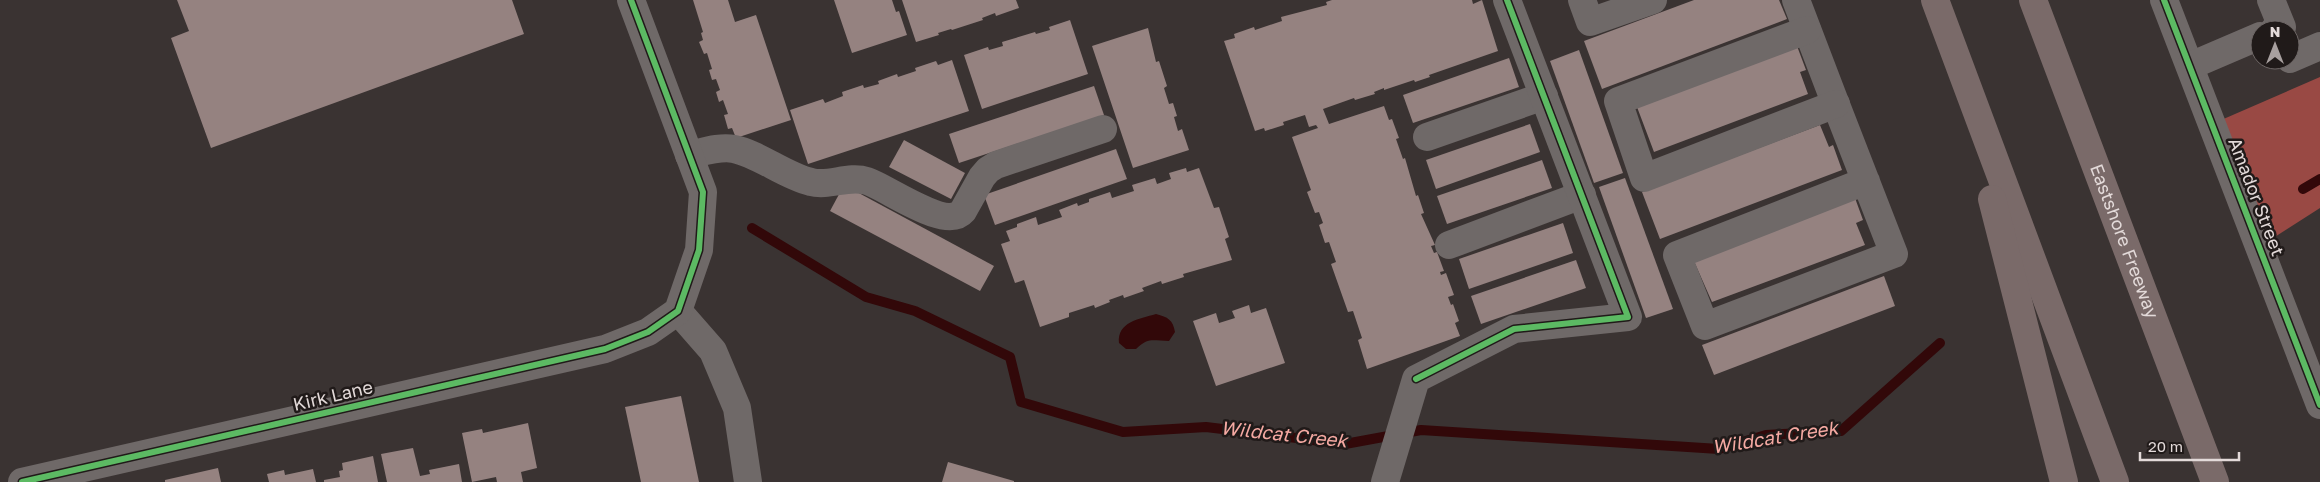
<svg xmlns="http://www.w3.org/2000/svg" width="2320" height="482" font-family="'Golos Text',sans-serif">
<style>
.forest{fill:#994944}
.water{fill:#320809}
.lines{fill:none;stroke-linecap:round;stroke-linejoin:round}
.stream{stroke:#320809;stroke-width:10}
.building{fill:#958280}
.minor{stroke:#6f6968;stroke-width:28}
.highway{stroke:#7a6a69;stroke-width:28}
.cycleway-casing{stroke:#201a19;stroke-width:9}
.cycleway{stroke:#5cba63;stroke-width:6}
.labels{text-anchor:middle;stroke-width:5;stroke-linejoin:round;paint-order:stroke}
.street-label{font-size:18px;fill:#e3dad9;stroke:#201a19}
.water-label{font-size:19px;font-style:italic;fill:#f5a9a2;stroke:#201a19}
</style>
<rect width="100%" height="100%" fill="#3a3332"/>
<path class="forest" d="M2320 77V208L2259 247 2212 124Z"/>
<path class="water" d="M1156 314C1168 317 1173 320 1175 332L1169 341C1152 341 1149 337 1136 349H1126L1119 343C1117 322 1139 319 1156 314Z"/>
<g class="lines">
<g class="stream">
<path d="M2303 189 2320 179"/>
<path d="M752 228 866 297 915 311 1010 357 1021 402 1123 432 1206 427 1345 444 1421 430 1719 449 1766 435 1841 431 1940 343"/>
</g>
</g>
<g class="building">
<path d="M177 0H512L524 34 211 148 171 38 189 31Z"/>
<path d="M693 0H728L735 22 756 15 791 120 736 138 732 128 728 129 724 115 728 114 723 100 719 102 716 92 720 90 716 79 712 80 709 70 712 69 707 53 704 54 699 42 703 40 701 33 703 32Z"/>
<path d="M834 0H892L896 12 899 11 907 35 852 53Z"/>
<path d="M902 0H1016L1019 8 996 16 995 13 982 18 983 20 952 30 951 29 938 33 939 35 916 42Z"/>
<path d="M1332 0H1472L1473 4 1482 0 1498 51 1429 75 1430 77 1415 82 1414 80 1384 90V88L1374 92 1375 94 1355 100 1354 98 1323 109 1329 124 1384 106 1389 120 1392 119 1399 138 1396 139 1403 159 1405 158 1416 196 1418 195 1424 213 1421 214 1435 245 1431 246 1434 253 1437 252 1444 271 1440 272 1441 275 1446 273 1454 295 1448 297 1451 305 1453 304 1459 321 1455 323 1460 336 1367 369 1358 340 1362 338 1353 311 1348 312 1331 264 1336 262 1329 242 1325 243 1319 225 1323 223 1319 212 1315 213 1307 192 1311 190 1292 137 1318 128 1316 125 1309 127 1305 115 1283 122 1284 125 1265 131 1264 128 1255 131 1224 41 1235 38 1234 34 1254 27 1255 30 1282 21 1281 17 1327 5 1326 2Z"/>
<path d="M1694 0H1779L1787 19 1602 89 1584 41Z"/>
<path d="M1070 20 1088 74 982 109 964 55 988 47 989 50 1003 46 1002 42 1035 32 1036 34 1050 30 1049 27Z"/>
<path d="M1148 28 1156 62 1159 61 1167 86 1164 88 1169 104 1173 103 1177 116 1174 117 1178 131 1182 129 1189 150 1133 168 1092 46Z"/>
<path d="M1797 46 1806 70 1800 72 1808 94 1654 152 1637 107Z"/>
<path d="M1579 50 1623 173 1594 183 1550 61Z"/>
<path d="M1509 58 1519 87 1413 123 1403 95Z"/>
<path d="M952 60 969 111 808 164 790 110 823 99 825 103 843 96 842 92 863 85 864 88 879 84 878 81 897 74 898 77 916 71 915 68 936 61 938 65Z"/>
<path d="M1094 86 1104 115 959 163 949 134Z"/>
<path d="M1530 124 1540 152 1436 189 1426 160Z"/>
<path d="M1820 125 1829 147 1833 145 1842 170 1660 239 1642 192Z"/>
<path d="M904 140 965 173 951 199 889 167Z"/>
<path d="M1116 149 1127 179 995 225 984 195Z"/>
<path d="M1542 160 1552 188 1447 224 1437 196Z"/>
<path d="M1186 168 1187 172 1199 168 1214 208 1219 207 1229 237 1225 239 1232 260 1183 274 1184 277 1162 284 1161 281 1142 288 1144 291 1124 298 1123 295 1109 300 1110 302 1095 308 1094 305 1069 313V317L1040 327 1024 280 1015 283 1001 244 1010 241 1006 231 1017 227V224L1036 217 1038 225 1062 217 1059 210 1077 203 1078 206 1089 202V199L1110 192 1112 198 1134 191 1132 185 1155 178 1157 184 1171 179 1169 173Z"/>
<path d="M1625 178 1673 309 1646 318 1599 187Z"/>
<path d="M844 185 994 266 980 291 830 211Z"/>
<path d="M1855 198 1863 220 1856 223 1865 245 1712 302 1693 259Z"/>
<path d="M1563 223 1573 253 1469 289 1459 259Z"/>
<path d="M1576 260 1586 288 1481 324 1471 296Z"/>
<path d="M1884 276 1895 306 1714 375 1702 345Z"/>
<path d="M1249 305 1251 313 1266 308 1285 363 1216 386 1193 321 1216 313 1219 323 1235 318 1232 311Z"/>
<path d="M681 396 699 482H641L625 407Z"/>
<path d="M528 423 537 468 521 472 523 482H497L496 477 472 482 462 433 482 429 483 433Z"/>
<path d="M413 448 420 476 430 474 429 470 459 464 462 482H387L381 454Z"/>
<path d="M373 456 378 482H324V480L340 477 339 471 343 470 342 463Z"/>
<path d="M948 462 1014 481V482H942Z"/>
<path d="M218 468 221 482H165V480Z"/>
<path d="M313 469 316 482H269L267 474 284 470 285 475Z"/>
</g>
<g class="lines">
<g class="minor">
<path d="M1582 0 1590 22 1653 0"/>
<path d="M1796 0C1828 85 1861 169 1894 254L1705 326 1677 255 1866 181"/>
<path d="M2164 0 2320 405"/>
<path d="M2271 0 2282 27 2274 30"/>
<path d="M1807 30 1618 101 1644 178 1836 104"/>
<path d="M2290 59 2320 46"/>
<path d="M2190 66 2260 36"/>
<path d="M1427 137 1544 96"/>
<path d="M689 155C703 152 720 146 734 149 759 154 785 176 811 182 829 187 848 175 867 181 888 188 946 231 963 211L982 177 988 170 996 165 1103 129"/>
<path d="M1449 245 1582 195"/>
<path d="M678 311 713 351 737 408 748 482"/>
<path d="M22 482 605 349 648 332 678 311 699 250 703 192 631 0"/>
<path d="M1385 482 1416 379 1514 329 1628 317 1507 0"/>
</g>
<g class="highway">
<path d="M1935 0 2115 482"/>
<path id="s1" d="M2033 0 2215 482"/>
<path d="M1992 199 2064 482"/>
</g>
<defs>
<g id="cycleway">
<path d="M2164 0 2320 405"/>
<path d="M1416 379 1514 329 1628 317 1507 0"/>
<path d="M22 482 605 349 648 332 678 311 699 250 703 192 631 0"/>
</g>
</defs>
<use href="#cycleway" class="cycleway-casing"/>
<use href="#cycleway" class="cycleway"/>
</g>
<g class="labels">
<g class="street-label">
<text transform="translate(2256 197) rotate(69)" y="6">Amador Street</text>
<text dy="6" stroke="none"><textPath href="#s1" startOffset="258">Eastshore Freeway</textPath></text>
<text transform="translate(333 396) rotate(-13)" y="6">Kirk Lane</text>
</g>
<g class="water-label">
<text transform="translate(1284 434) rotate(6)" y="7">Wildcat Creek</text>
<text transform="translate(1775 437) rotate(-9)" y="7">Wildcat Creek</text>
</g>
</g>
<g transform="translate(2275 45)"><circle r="24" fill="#201a19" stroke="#6e6766"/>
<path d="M0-4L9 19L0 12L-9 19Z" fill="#a8a09f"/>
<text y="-8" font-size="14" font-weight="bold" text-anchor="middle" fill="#e3dad9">N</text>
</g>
<path d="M2140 452v8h99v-8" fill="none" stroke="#e3dad9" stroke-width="2.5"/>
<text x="2148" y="452" font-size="15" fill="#e3dad9" stroke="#201a19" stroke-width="4" paint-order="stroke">20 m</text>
</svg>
